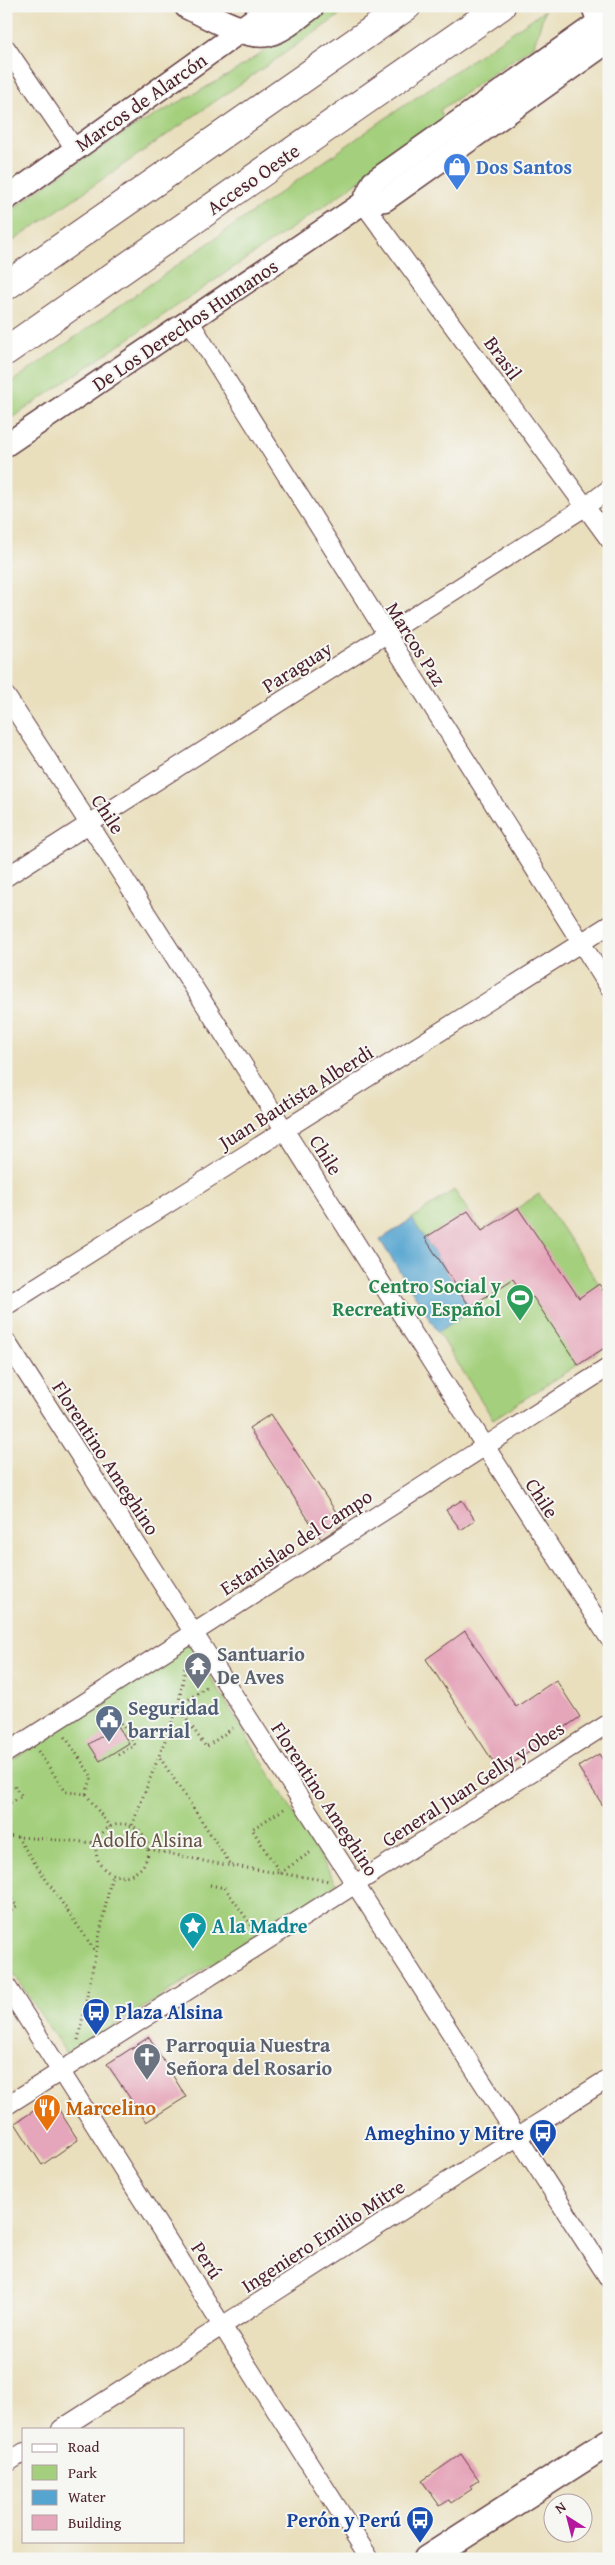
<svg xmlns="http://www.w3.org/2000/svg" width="615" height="2565" font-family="'Gentium Book Plus',serif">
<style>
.green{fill:#a4d07d;stroke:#777854}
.water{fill:#56a5d0;stroke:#50627e}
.building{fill:#e5a5ba}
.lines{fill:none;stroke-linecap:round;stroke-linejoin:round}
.minor-casing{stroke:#623c41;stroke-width:20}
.tertiary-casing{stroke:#623c41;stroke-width:25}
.secondary-casing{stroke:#623c41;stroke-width:29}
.motorway-casing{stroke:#623c41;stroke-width:30}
.path{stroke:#623c41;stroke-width:3;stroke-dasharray:1 4;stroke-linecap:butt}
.minor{stroke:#fff;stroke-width:18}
.tertiary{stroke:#fff;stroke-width:22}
.secondary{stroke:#fff;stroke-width:26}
.motorway{stroke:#fff;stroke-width:28}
.labels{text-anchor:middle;stroke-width:4;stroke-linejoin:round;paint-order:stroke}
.street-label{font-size:20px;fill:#4a1f2b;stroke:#f6f6f2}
.shop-label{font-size:20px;font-weight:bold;fill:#366cbe;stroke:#f6f6f2;text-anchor:start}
.leisure-label{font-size:20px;font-weight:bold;fill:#27864d;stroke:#f6f6f2;text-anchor:end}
.worship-label{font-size:20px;font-weight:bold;fill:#5b616d;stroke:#f6f6f2;text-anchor:start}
.service-label{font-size:20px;font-weight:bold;fill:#4e5e75;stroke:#f6f6f2;text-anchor:start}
.park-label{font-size:20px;fill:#655444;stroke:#f6f6f2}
.culture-label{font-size:20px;font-weight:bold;fill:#0d838f;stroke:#f6f6f2;text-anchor:start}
.transit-label{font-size:20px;font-weight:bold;fill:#164399;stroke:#f6f6f2;text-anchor:end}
.food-label{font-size:20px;font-weight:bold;fill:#c56008;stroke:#f6f6f2;text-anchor:start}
</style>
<rect width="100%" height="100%" fill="#f6f6f2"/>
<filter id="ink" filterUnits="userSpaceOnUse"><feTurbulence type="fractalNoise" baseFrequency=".02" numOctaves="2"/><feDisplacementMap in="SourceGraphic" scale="10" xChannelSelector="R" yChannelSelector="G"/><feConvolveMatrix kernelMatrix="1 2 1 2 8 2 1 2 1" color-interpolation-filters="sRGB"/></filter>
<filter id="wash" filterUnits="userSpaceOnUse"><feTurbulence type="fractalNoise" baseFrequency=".0096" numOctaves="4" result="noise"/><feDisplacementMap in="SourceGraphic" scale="20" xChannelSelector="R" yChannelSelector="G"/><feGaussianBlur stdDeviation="1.12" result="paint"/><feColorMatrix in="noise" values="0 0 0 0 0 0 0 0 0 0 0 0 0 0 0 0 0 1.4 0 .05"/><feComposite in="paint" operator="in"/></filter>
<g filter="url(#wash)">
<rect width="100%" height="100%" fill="#e9dfbd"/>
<g class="green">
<path d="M331 6H353L6 246V214L58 176 129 130 230 74Z"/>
<path d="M545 10 534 45 440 110 444 120 324 206 6 422V386L383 120Z"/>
<path d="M454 1190 482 1231 539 1194 609 1299V1345L493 1419 380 1240Z"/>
<path d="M189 1642 337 1884 68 2056 6 1962V1764Z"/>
</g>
<path class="water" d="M412 1219 472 1310 438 1332 380 1240Z"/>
<g id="blocks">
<g class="building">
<path d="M518 1208 579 1298 599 1284 609 1299V1345L578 1365 533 1297 527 1301 513 1279 470 1307 425 1238 468 1211 482 1231Z"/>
<path d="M271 1414 344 1524 321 1539 249 1428Z"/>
<path d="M462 1500 475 1520 461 1530 446 1510Z"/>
<path d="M465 1631 516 1707 556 1680 580 1717 500 1772 426 1659Z"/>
<path d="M118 1726 129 1743 100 1761 89 1744Z"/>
<path d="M599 1754 609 1769V1815L578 1767Z"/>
<path d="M149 2037 186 2097 146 2122 107 2064Z"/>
<path d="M52 2099 78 2140 42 2165 15 2123Z"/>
<path d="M461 2454 479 2480 470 2486 472 2489 451 2503 449 2500 440 2506 422 2481Z"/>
</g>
</g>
</g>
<g filter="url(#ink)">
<use href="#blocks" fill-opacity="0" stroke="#623c41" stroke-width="1"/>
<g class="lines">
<defs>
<g id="minor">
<path d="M6 48 75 149"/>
<path d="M363 203 609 539"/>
<path d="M190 322 609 987"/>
<path d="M6 696C211 1008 405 1326 609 1638"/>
<path d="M6 877 585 507 609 489"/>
<path d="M6 1306 609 925"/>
<path d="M6 1341 609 2279"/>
<path d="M6 1753 609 1367"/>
<path d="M6 1985 370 2559"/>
<path d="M6 2106 609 1723"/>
<path d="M61 2429 609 2078"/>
<path d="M6 2464 24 2452"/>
</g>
<g id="tertiary">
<path d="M6 199 242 30"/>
<path d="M363 203 373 182 599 22 609 21"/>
<path d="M6 445 363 203 385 200 609 41"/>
</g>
<g id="secondary">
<path d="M188 6C209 15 245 38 268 33 284 29 298 15 311 6"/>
<path d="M595 6 609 45"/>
<path d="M242 30 276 6"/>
<path d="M427 2559 609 2442"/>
</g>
<g id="motorway">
<path d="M6 286 407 6"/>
<path d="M6 351 501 6"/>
</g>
</defs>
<use href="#minor" class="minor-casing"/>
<use href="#tertiary" class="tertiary-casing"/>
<use href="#secondary" class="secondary-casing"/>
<use href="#motorway" class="motorway-casing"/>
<g class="path">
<path d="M206 1687 178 1707 206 1747 233 1728"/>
<path d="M38 1751 66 1792 86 1794 92 1777 64 1735"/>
<path d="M118 1755 135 1745 119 1720"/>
<path d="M160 1758 231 1865"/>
<path d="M86 1794 110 1827"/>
<path d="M6 1805 22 1796 14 1785"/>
<path d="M284 1809 252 1829 280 1873 311 1852"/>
<circle cx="122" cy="1850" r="26"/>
<path d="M132 1825 178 1707 187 1657"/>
<path d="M6 1836 96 1843"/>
<path d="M17 1837 95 1951"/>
<path d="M149 1849 208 1862 330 1881"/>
<path d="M210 1885 225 1888 254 1929"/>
<path d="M6 1891 17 1907 6 1914"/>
<path d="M78 2040 112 1874"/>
</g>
<use href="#minor" class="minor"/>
<use href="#tertiary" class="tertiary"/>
<use href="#secondary" class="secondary"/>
<use href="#motorway" class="motorway"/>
</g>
</g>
<defs>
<symbol id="shop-pin" viewBox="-11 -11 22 30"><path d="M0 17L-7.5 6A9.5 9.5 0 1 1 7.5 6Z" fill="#3f7fe0" stroke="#f6f6f2"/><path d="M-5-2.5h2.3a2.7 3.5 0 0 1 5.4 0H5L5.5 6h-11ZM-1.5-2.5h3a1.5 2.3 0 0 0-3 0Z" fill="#fff"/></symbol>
<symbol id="stadium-pin" viewBox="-11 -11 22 30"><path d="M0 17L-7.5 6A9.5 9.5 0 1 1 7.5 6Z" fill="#2e9e5b" stroke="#f6f6f2"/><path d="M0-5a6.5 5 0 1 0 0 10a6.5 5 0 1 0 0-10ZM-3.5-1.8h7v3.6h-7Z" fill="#fff"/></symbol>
<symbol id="temple-pin" viewBox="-11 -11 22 30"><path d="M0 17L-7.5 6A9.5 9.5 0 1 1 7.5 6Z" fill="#6b7280" stroke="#f6f6f2"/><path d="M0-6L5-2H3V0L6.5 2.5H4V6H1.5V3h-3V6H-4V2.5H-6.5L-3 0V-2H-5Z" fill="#fff"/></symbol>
<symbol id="civic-pin" viewBox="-11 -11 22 30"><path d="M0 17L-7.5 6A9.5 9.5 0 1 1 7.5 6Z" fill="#5c6f8a" stroke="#f6f6f2"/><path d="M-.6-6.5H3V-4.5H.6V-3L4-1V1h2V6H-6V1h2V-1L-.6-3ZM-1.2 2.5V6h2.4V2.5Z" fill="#fff"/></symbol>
<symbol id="sight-pin" viewBox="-11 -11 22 30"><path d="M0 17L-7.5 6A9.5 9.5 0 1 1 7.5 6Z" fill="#0f9aa8" stroke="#f6f6f2"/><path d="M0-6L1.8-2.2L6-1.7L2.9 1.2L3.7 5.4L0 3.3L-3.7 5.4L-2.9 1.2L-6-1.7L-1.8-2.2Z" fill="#fff"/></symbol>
<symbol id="bus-pin" viewBox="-11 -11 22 30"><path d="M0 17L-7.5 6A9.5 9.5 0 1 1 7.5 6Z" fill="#1a4fb4" stroke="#f6f6f2"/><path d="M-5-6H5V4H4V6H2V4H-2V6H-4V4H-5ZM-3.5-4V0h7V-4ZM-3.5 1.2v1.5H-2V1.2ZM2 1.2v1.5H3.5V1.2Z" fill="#fff"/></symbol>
<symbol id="church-pin" viewBox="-11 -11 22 30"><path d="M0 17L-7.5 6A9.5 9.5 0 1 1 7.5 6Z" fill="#6b7280" stroke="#f6f6f2"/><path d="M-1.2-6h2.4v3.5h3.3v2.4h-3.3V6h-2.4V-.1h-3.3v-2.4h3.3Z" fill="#fff"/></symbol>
<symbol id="restaurant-pin" viewBox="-11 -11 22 30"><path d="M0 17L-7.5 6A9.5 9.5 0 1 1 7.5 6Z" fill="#e8710a" stroke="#f6f6f2"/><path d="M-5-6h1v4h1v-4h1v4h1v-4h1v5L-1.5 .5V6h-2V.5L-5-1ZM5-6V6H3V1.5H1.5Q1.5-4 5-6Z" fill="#fff"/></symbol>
</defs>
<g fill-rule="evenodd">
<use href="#shop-pin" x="441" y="151" width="32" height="43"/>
<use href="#stadium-pin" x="504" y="1282" width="32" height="43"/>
<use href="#temple-pin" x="182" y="1650" width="32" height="43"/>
<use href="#civic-pin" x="93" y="1703" width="32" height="43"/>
<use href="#sight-pin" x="177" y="1910" width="32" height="43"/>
<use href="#bus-pin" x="80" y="1996" width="32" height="43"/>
<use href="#church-pin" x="131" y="2041" width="32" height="43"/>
<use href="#restaurant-pin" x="31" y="2092" width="32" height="43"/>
<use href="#bus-pin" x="527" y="2117" width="32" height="43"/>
<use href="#bus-pin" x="404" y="2504" width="32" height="43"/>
</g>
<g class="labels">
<g class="street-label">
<text transform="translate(141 102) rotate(-35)" y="7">Marcos de Alarcón</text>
<text transform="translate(253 179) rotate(-35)" y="7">Acceso Oeste</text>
<text transform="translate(185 325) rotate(-34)" y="7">De Los Derechos Humanos</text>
<text transform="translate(503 358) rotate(54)" y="7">Brasil</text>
<text transform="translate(416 644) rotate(58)" y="7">Marcos Paz</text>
<text transform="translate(297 667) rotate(-32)" y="7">Paraguay</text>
<text transform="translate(108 814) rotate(57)" y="7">Chile</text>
<text transform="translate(296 1097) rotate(-32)" y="7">Juan Bautista Alberdi</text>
<text transform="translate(326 1155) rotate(58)" y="7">Chile</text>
<text transform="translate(106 1458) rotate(57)" y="7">Florentino Ameghino</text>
<text transform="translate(542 1498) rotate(57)" y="7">Chile</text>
<text transform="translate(296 1542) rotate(-33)" y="7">Estanislao del Campo</text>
<text transform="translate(473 1784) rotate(-33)" y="7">General Juan Gelly y Obes</text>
<text transform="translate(325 1799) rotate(57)" y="7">Florentino Ameghino</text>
<text transform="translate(323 2236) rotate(-33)" y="7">Ingeniero Emilio Mitre</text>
<text transform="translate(207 2260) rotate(57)" y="7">Perú</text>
</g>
<g class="shop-label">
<text x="476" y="174">Dos Santos</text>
</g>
<g class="leisure-label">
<text x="501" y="1293">Centro Social y<tspan x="501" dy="23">Recreativo Español</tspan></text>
</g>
<g class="worship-label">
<text x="217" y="1661">Santuario<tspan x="217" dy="23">De Aves</tspan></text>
<text x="166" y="2052">Parroquia Nuestra<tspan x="166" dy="23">Señora del Rosario</tspan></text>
</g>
<g class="service-label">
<text x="128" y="1715">Seguridad<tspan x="128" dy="23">barrial</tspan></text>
</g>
<g class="park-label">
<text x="147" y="1847">Adolfo Alsina</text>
</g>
<g class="culture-label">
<text x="212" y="1933">A la Madre</text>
</g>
<g class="transit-label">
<text x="115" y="2019" text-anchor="start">Plaza Alsina</text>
<text x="524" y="2140">Ameghino y Mitre</text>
<text x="401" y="2527">Perón y Perú</text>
</g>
<g class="food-label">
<text x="66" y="2115">Marcelino</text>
</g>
</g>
<rect width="615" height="2565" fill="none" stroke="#f6f6f2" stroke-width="25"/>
<rect x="22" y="2428" width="162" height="115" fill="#f6f6f2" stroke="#b1a0a2"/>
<rect x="32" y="2444" width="25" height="8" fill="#ffffff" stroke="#b1a0a2"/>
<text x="68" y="2452" font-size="15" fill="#4a1f2b">Road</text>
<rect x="32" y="2465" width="25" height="15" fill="#a4d07d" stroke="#b1a0a2"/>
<text x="68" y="2478" font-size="15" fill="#4a1f2b">Park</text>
<rect x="32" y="2490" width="25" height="15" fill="#56a5d0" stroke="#b1a0a2"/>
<text x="68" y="2502" font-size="15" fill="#4a1f2b">Water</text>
<rect x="32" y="2515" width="25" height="15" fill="#e5a5ba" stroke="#b1a0a2"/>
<text x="68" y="2528" font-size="15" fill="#4a1f2b">Building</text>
<g transform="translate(568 2518) rotate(324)"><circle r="24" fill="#f6f6f2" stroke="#b1a0a2"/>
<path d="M0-4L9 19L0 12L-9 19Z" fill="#b5179e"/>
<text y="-8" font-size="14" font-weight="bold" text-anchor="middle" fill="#4a1f2b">N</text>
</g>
</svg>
